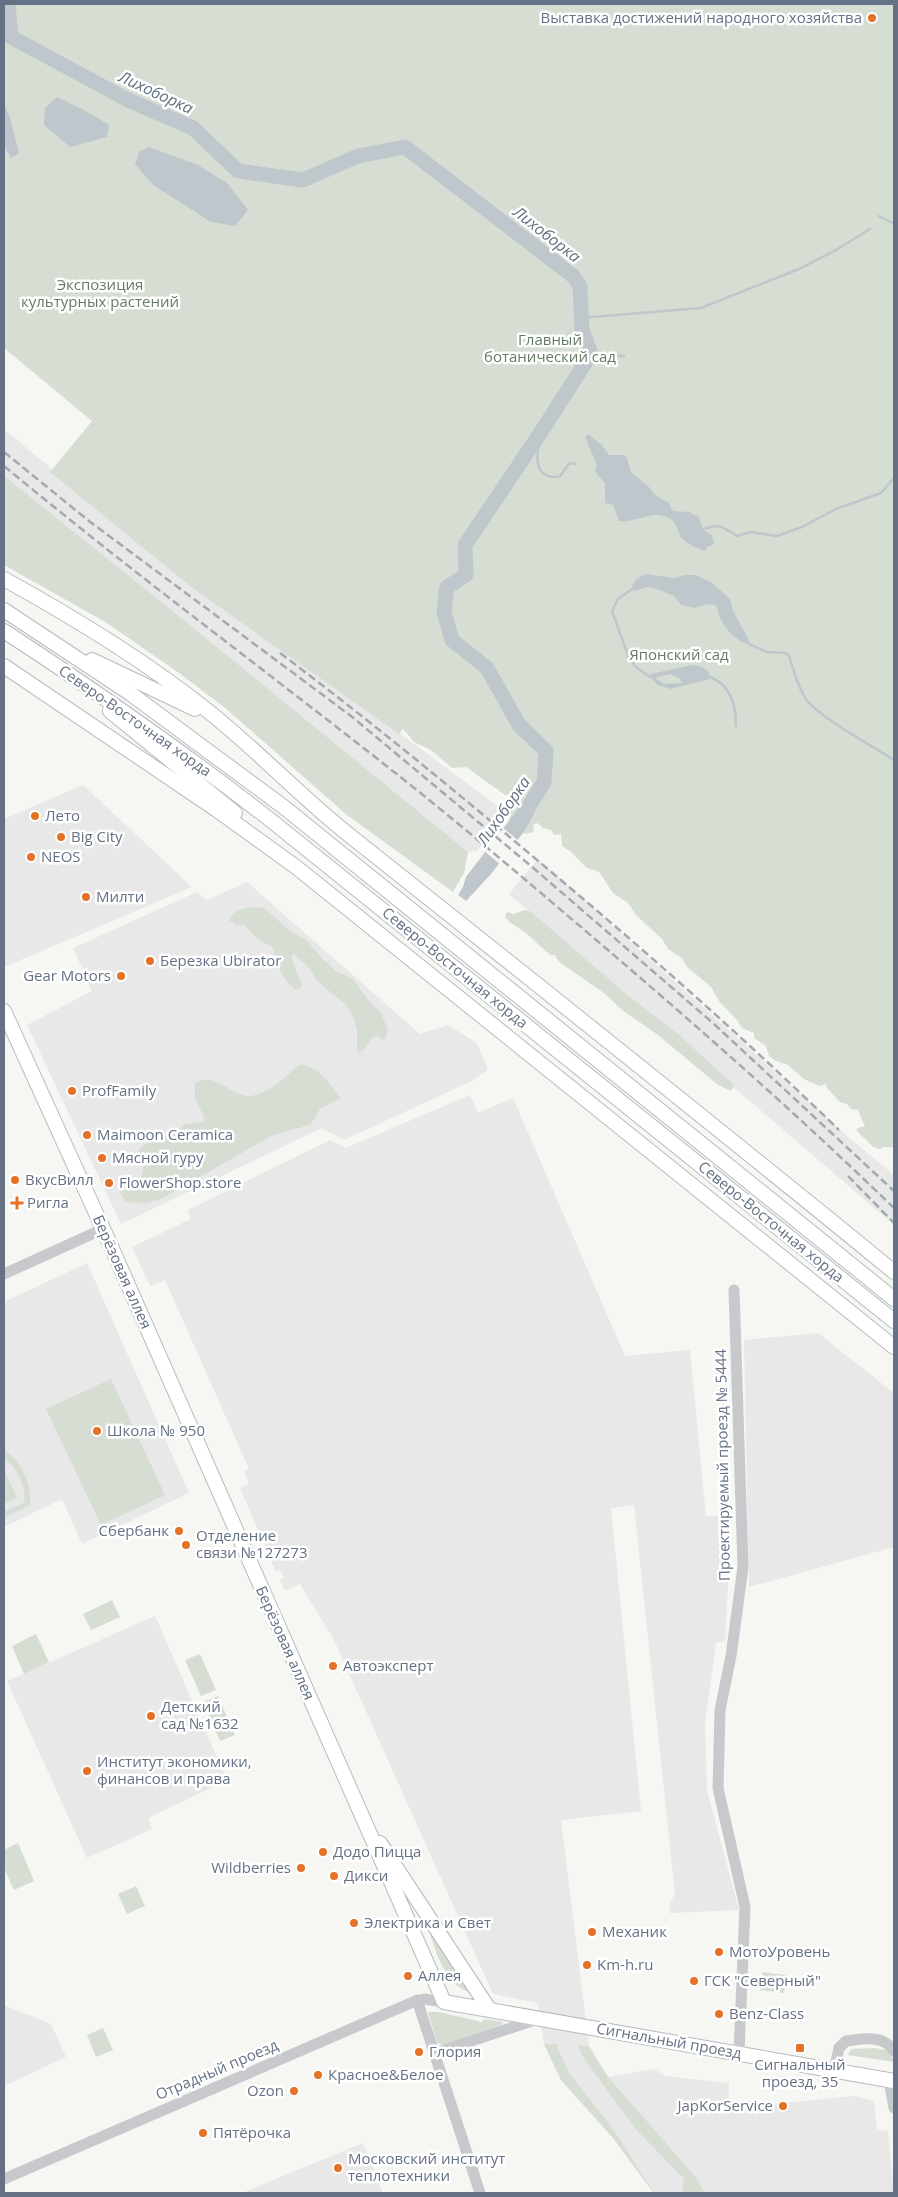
<svg xmlns="http://www.w3.org/2000/svg" width="898" height="2197" font-family="'Open Sans',sans-serif">
<style>
.built{fill:#e7e8e7}
.green{fill:#d6ded4}
.water{fill:#bfc7cc;fill-rule:evenodd}
.pier{fill:#f6f7f3}
.lines{fill:none;stroke-linecap:round;stroke-linejoin:round}
.stream{stroke:#bfc7cc;stroke-width:2.5}
.river{stroke:#bfc7cc;stroke-width:15}
.major-casing{stroke:#b7babf;stroke-width:16}
.minor{stroke:#c7c9cd;stroke-width:11}
.major{stroke:#fff;stroke-width:14}
.rail{stroke:#a4a9b0;stroke-width:2.5;stroke-dasharray:8 4;stroke-linecap:butt}
.poi-dot{fill:#e47126;stroke:#fff;stroke-width:2}
.labels{text-anchor:middle;stroke-width:5;stroke-linejoin:round;paint-order:stroke}
.poi-label{font-size:15px;fill:#657285;stroke:#fff;text-anchor:start}
.park-label{font-size:15px;fill:#657c64;stroke:#fff}
.street-label{font-size:15px;fill:#657285;stroke:#fff}
.water-label{font-size:16px;font-style:italic;fill:#617381;stroke:#fff}
</style>
<rect width="100%" height="100%" fill="#f6f7f3"/>
<g class="built">
<path d="M4 429 118 524 503 810V818L477 851 468 852 179 616 4 477Z"/>
<path d="M83 785 192 887 4 967V819Z"/>
<path d="M538 859 847 1136 894 1175V1225L509 894Z"/>
<path d="M247 882 420 1034 448 1025 477 1043 488 1070 474 1080 344 1140 322 1128 121 1224 27 1025 92 991 73 948 197 892 207 900Z"/>
<path d="M470 1095 478 1113 513 1098 625 1356 690 1350 706 1517 732 1513 725 1641 716 1643 705 1723 707 1790 739 1910 669 1913 670 1903 675 1894 634 1505 611 1508 641 1811 561 1820 589 2046 608 2077 655 2069 664 2076 729 2083 728 2107 763 2110 774 2104 854 2096 874 2101 877 2131 888 2130 894 2193H653L613 2138 561 2080 544 2044 538 2003 493 1994 334 1640 300 1584 285 1591 280 1580 284 1577 280 1570 276 1572 240 1488 249 1484 244 1471 249 1469 165 1280 150 1286 132 1247 191 1219 188 1210 330 1140 346 1148Z"/>
<path d="M87 1263 189 1493 82 1544 62 1499 4 1527V1302Z"/>
<path d="M818 1333 894 1393V1547L749 1587 744 1340Z"/>
<path d="M155 1616 227 1780 148 1818 152 1829 87 1858 7 1681Z"/>
<path d="M4 2005 51 2024 66 2057 4 2086Z"/>
<path d="M363 2143 383 2193H242Z"/>
</g>
<g class="green">
<path d="M4 4H894V1147H883L880 1149 873 1147 856 1130 860 1127H865L858 1110 851 1109 847 1104 840 1102 827 1088 826 1084 819 1086 804 1079 788 1065 776 1061 769 1056 766 1046 754 1038V1033L742 1028 737 1020 719 1001 711 987 687 967 682 958 668 949 662 939 636 915 628 903 613 893 599 872 587 868 571 852 562 846 561 834 554 835 551 830 543 828 538 823 533 825 534 832 525 834 509 821 514 800 512 794 505 795 466 767 452 768 431 750 414 742 403 729 399 734 194 589 50 472 92 421 4 348Z"/>
<path d="M4 476 179 616 468 852 464 873 453 892 347 815 224 707 179 673 107 623 4 565Z"/>
<path d="M255 907 264 908 289 930 305 939 322 958 336 971 353 979 368 1000 381 1013 388 1030 384 1042 378 1036 373 1037 362 1051 357 1052V1030L352 1013 344 1003 317 981 310 969 294 954 291 957 302 985 299 989H295C281 979 277 962 272 946L260 941 244 925H236L229 920C236 909 242 908 255 907Z"/>
<path d="M525 910 530 911 625 993 678 1034 734 1085 732 1090H729L718 1085 658 1035 622 1010 604 993 559 962 555 955H551C542 949 536 941 527 934 519 927 511 925 505 917L507 912 513 914Z"/>
<path d="M299 1065C317 1064 330 1085 341 1098L320 1109 310 1125 273 1135 163 1198 146 1203 126 1202 119 1191C124 1189 130 1187 135 1184 147 1177 144 1161 139 1150 152 1135 170 1140 184 1124L203 1122 204 1117 195 1097V1083C215 1070 231 1097 250 1096 269 1094 285 1077 299 1065Z"/>
<path d="M111 1379 165 1495 101 1525 46 1409Z"/>
<path d="M4 1450C21 1459 32 1486 30 1505L4 1518V1512L24 1503C27 1488 16 1466 4 1458Z"/>
<path d="M4 1470 17 1498 4 1504Z"/>
<path d="M112 1600 120 1617 91 1630 83 1614Z"/>
<path d="M36 1634 49 1662 24 1674 12 1646Z"/>
<path d="M200 1654 216 1690 201 1696 185 1660Z"/>
<path d="M218 1696 235 1735 220 1741 203 1702Z"/>
<path d="M18 1843 34 1881 14 1890 4 1868V1850Z"/>
<path d="M136 1886 145 1906 127 1914 118 1894Z"/>
<path d="M426 1924 471 1992C444 1988 435 1946 426 1924Z"/>
<path d="M763 1972 787 1975 784 1993 760 1990Z"/>
<path d="M428 2012H439L482 2022 484 2019 503 2022 502 2025 443 2045 437 2043Z"/>
<path d="M103 2028 113 2050 96 2057 87 2035Z"/>
<path d="M544 2044H556L569 2073 611 2126 654 2193 613 2138 561 2080Z"/>
<path d="M577 2045 589 2046 608 2077 694 2175 705 2193H685L682 2189 684 2179 634 2127 583 2057Z"/>
<path d="M875 2048 890 2051 894 2062 848 2055 851 2049Z"/>
</g>
<g class="water">
<path d="M57 97 84 110 109 125 107 137 70 147 44 125 45 108Z"/>
<path d="M4 104 10 117 19 153 11 158 4 145Z"/>
<path d="M149 147 198 165 227 183 248 210 235 226 211 222 153 185 135 164 139 152Z"/>
<path d="M588 434 601 444 609 455H624L627 458 631 472 649 487 655 495 669 503 673 511 689 512 699 517 703 530 712 535 714 544 707 547 705 551C698 549 685 543 681 537 677 531 677 522 669 518 651 509 636 524 619 521L613 505 605 503V484L595 471 597 465 585 437Z"/>
<path d="M646 574 675 578 684 575H695L711 582 730 599 733 611 748 638 749 644C739 643 726 630 721 620 719 616 718 610 716 605L707 604 695 608 681 605 674 596 654 588 647 587 634 591 632 587C634 580 638 577 646 574Z"/>
<path d="M693 665 702 667 709 672 710 679 671 689 658 685 650 677V674ZM670 674 679 678 682 683 664 684 655 678Z"/>
<path d="M521 805 534 814 523 833 491 874 466 901 458 895 463 887 466 877Z"/>
</g>
<path class="pier" d="M502 827 520 842 501 865 483 850Z"/>
<g class="lines">
<g class="stream">
<path d="M879 216 892 223 894 222"/>
<path d="M581 318 701 308 799 269 836 250 870 229"/>
<path d="M591 354 624 356"/>
<path d="M541 432C539 446 531 470 548 476 552 477 556 478 560 476 563 473 566 467 570 463L576 464"/>
<path d="M701 530C719 523 722 526 737 536L751 532 777 536 802 527 836 509 881 493 894 478"/>
<path d="M632 589 618 599 612 611 629 658 636 667 650 677"/>
<path d="M749 644 767 652 786 653 789 656C794 670 797 686 806 699 820 718 873 746 894 760"/>
<path d="M710 677C731 685 736 707 736 726"/>
</g>
<path class="river" d="M8 4 11 37 128 100 193 128 238 171 303 180 358 156 405 147 573 276 580 286 582 330 591 354 541 432 465 545 466 575 447 587 444 612 452 640 487 668 519 725 546 751 544 782 516 827"/>
<defs>
<g id="major">
<path d="M4 579C75 618 144 660 208 711 257 750 300 796 349 835 532 980 714 1125 894 1272"/>
<path d="M4 610 131 694 285 808 894 1299"/>
<path d="M4 631C96 691 186 754 273 822L894 1321"/>
<path d="M92 660 195 709"/>
<path d="M4 666 217 810 296 867 894 1347"/>
<path d="M110 711 235 813"/>
<path d="M4 1011 110 1244 444 2002 894 2081"/>
<path d="M380 1843 489 2009"/>
</g>
</defs>
<use href="#major" class="major-casing"/>
<g class="minor">
<path d="M4 1274 103 1229"/>
<path d="M734 1290 743 1567 731 1656 720 1710 718 1788 745 1907 739 2053"/>
<path d="M417 2000 480 2193"/>
<path d="M435 2053 538 2019"/>
<path d="M834 2070 839 2048 846 2041C864 2039 883 2034 894 2051"/>
<path d="M889 2080 894 2108"/>
<path d="M4 2179 413 2002 424 1999 444 2002"/>
</g>
<use href="#major" class="major"/>
<g class="rail">
<path d="M4 452 89 521 351 716 531 866 714 1024 894 1191"/>
<path d="M4 466C129 570 261 667 389 768 459 823 527 881 595 939 697 1026 798 1115 894 1208"/>
<path d="M280 653C369 720 453 789 537 860 641 947 742 1036 839 1130"/>
<path d="M848 1176 894 1223"/>
</g>
</g>
<g class="poi-dot">
<circle cx="872" cy="18" r="5"/>
<circle cx="35" cy="816" r="5"/>
<circle cx="61" cy="837" r="5"/>
<circle cx="31" cy="857" r="5"/>
<circle cx="86" cy="897" r="5"/>
<circle cx="150" cy="961" r="5"/>
<circle cx="121" cy="976" r="5"/>
<circle cx="72" cy="1091" r="5"/>
<circle cx="87" cy="1135" r="5"/>
<circle cx="102" cy="1158" r="5"/>
<circle cx="15" cy="1180" r="5"/>
<circle cx="109" cy="1183" r="5"/>
<path d="M14.5 1195.5h5v5h5v5h-5v5h-5v-5h-5v-5h5z"/>
<circle cx="97" cy="1431" r="5"/>
<circle cx="179" cy="1531" r="5"/>
<circle cx="186" cy="1545" r="5"/>
<circle cx="333" cy="1666" r="5"/>
<circle cx="151" cy="1716" r="5"/>
<circle cx="87" cy="1771" r="5"/>
<circle cx="323" cy="1852" r="5"/>
<circle cx="301" cy="1868" r="5"/>
<circle cx="334" cy="1876" r="5"/>
<circle cx="354" cy="1923" r="5"/>
<circle cx="592" cy="1932" r="5"/>
<circle cx="719" cy="1952" r="5"/>
<circle cx="587" cy="1965" r="5"/>
<circle cx="408" cy="1976" r="5"/>
<circle cx="694" cy="1981" r="5"/>
<circle cx="719" cy="2014" r="5"/>
<rect x="795" y="2043" width="10" height="10" rx="2.5"/>
<circle cx="419" cy="2052" r="5"/>
<circle cx="318" cy="2075" r="5"/>
<circle cx="294" cy="2091" r="5"/>
<circle cx="783" cy="2106" r="5"/>
<circle cx="203" cy="2133" r="5"/>
<circle cx="338" cy="2168" r="5"/>
</g>
<g class="labels">
<g class="poi-label">
<text x="862" y="23" text-anchor="end">Выставка достижений народного хозяйства</text>
<text x="45" y="821">Лето</text>
<text x="71" y="842">Big City</text>
<text x="41" y="862">NEOS</text>
<text x="96" y="902">Милти</text>
<text x="160" y="966">Березка Ubirator</text>
<text x="111" y="981" text-anchor="end">Gear Motors</text>
<text x="82" y="1096">ProfFamily</text>
<text x="97" y="1140">Maimoon Ceramica</text>
<text x="112" y="1163">Мясной гуру</text>
<text x="25" y="1185">ВкусВилл</text>
<text x="119" y="1188">FlowerShop.store</text>
<text x="27" y="1208">Ригла</text>
<text x="107" y="1436">Школа № 950</text>
<text x="169" y="1536" text-anchor="end">Сбербанк</text>
<text x="196" y="1541">Отделение<tspan x="196" dy="17">связи №127273</tspan></text>
<text x="343" y="1671">Автоэксперт</text>
<text x="161" y="1712">Детский<tspan x="161" dy="17">сад №1632</tspan></text>
<text x="97" y="1767">Институт экономики,<tspan x="97" dy="17">финансов и права</tspan></text>
<text x="333" y="1857">Додо Пицца</text>
<text x="291" y="1873" text-anchor="end">Wildberries</text>
<text x="344" y="1881">Дикси</text>
<text x="364" y="1928">Электрика и Свет</text>
<text x="602" y="1937">Механик</text>
<text x="729" y="1957">МотоУровень</text>
<text x="597" y="1970">Km-h.ru</text>
<text x="418" y="1981">Аллея</text>
<text x="704" y="1986">ГСК "Северный"</text>
<text x="729" y="2019">Benz-Class</text>
<text x="429" y="2057">Глория</text>
<text x="800" y="2070" text-anchor="middle">Сигнальный<tspan x="800" dy="17">проезд, 35</tspan></text>
<text x="328" y="2080">Красное&amp;Белое</text>
<text x="284" y="2096" text-anchor="end">Ozon</text>
<text x="773" y="2111" text-anchor="end">JapKorService</text>
<text x="213" y="2138">Пятёрочка</text>
<text x="348" y="2164">Московский институт<tspan x="348" dy="17">теплотехники</tspan></text>
</g>
<g class="park-label">
<text x="100" y="290">Экспозиция<tspan x="100" dy="17">культурных растений</tspan></text>
<text x="550" y="345">Главный<tspan x="550" dy="17">ботанический сад</tspan></text>
<text x="679" y="660">Японский сад</text>
</g>
<g class="street-label">
<text transform="translate(135 721) rotate(35)" y="5">Северо-Восточная хорда</text>
<text transform="translate(455 968) rotate(39)" y="5">Северо-Восточная хорда</text>
<text transform="translate(771 1222) rotate(39)" y="5">Северо-Восточная хорда</text>
<text transform="translate(122 1272) rotate(66)" y="5">Берёзовая аллея</text>
<text transform="translate(723 1465) rotate(-91)" y="5">Проектируемый проезд № 5444</text>
<text transform="translate(285 1643) rotate(66)" y="5">Берёзовая аллея</text>
<text transform="translate(669 2041) rotate(10)" y="5">Сигнальный проезд</text>
<text transform="translate(217 2070) rotate(-23)" y="5">Отрадный проезд</text>
</g>
<g class="water-label">
<text transform="translate(156 92) rotate(25)" y="6">Лихоборка</text>
<text transform="translate(547 234) rotate(38)" y="6">Лихоборка</text>
<text transform="translate(503 811) rotate(-55)" y="6">Лихоборка</text>
</g>
</g>
<rect width="898" height="2197" fill="none" stroke="#657285" stroke-width="10"/>
</svg>
